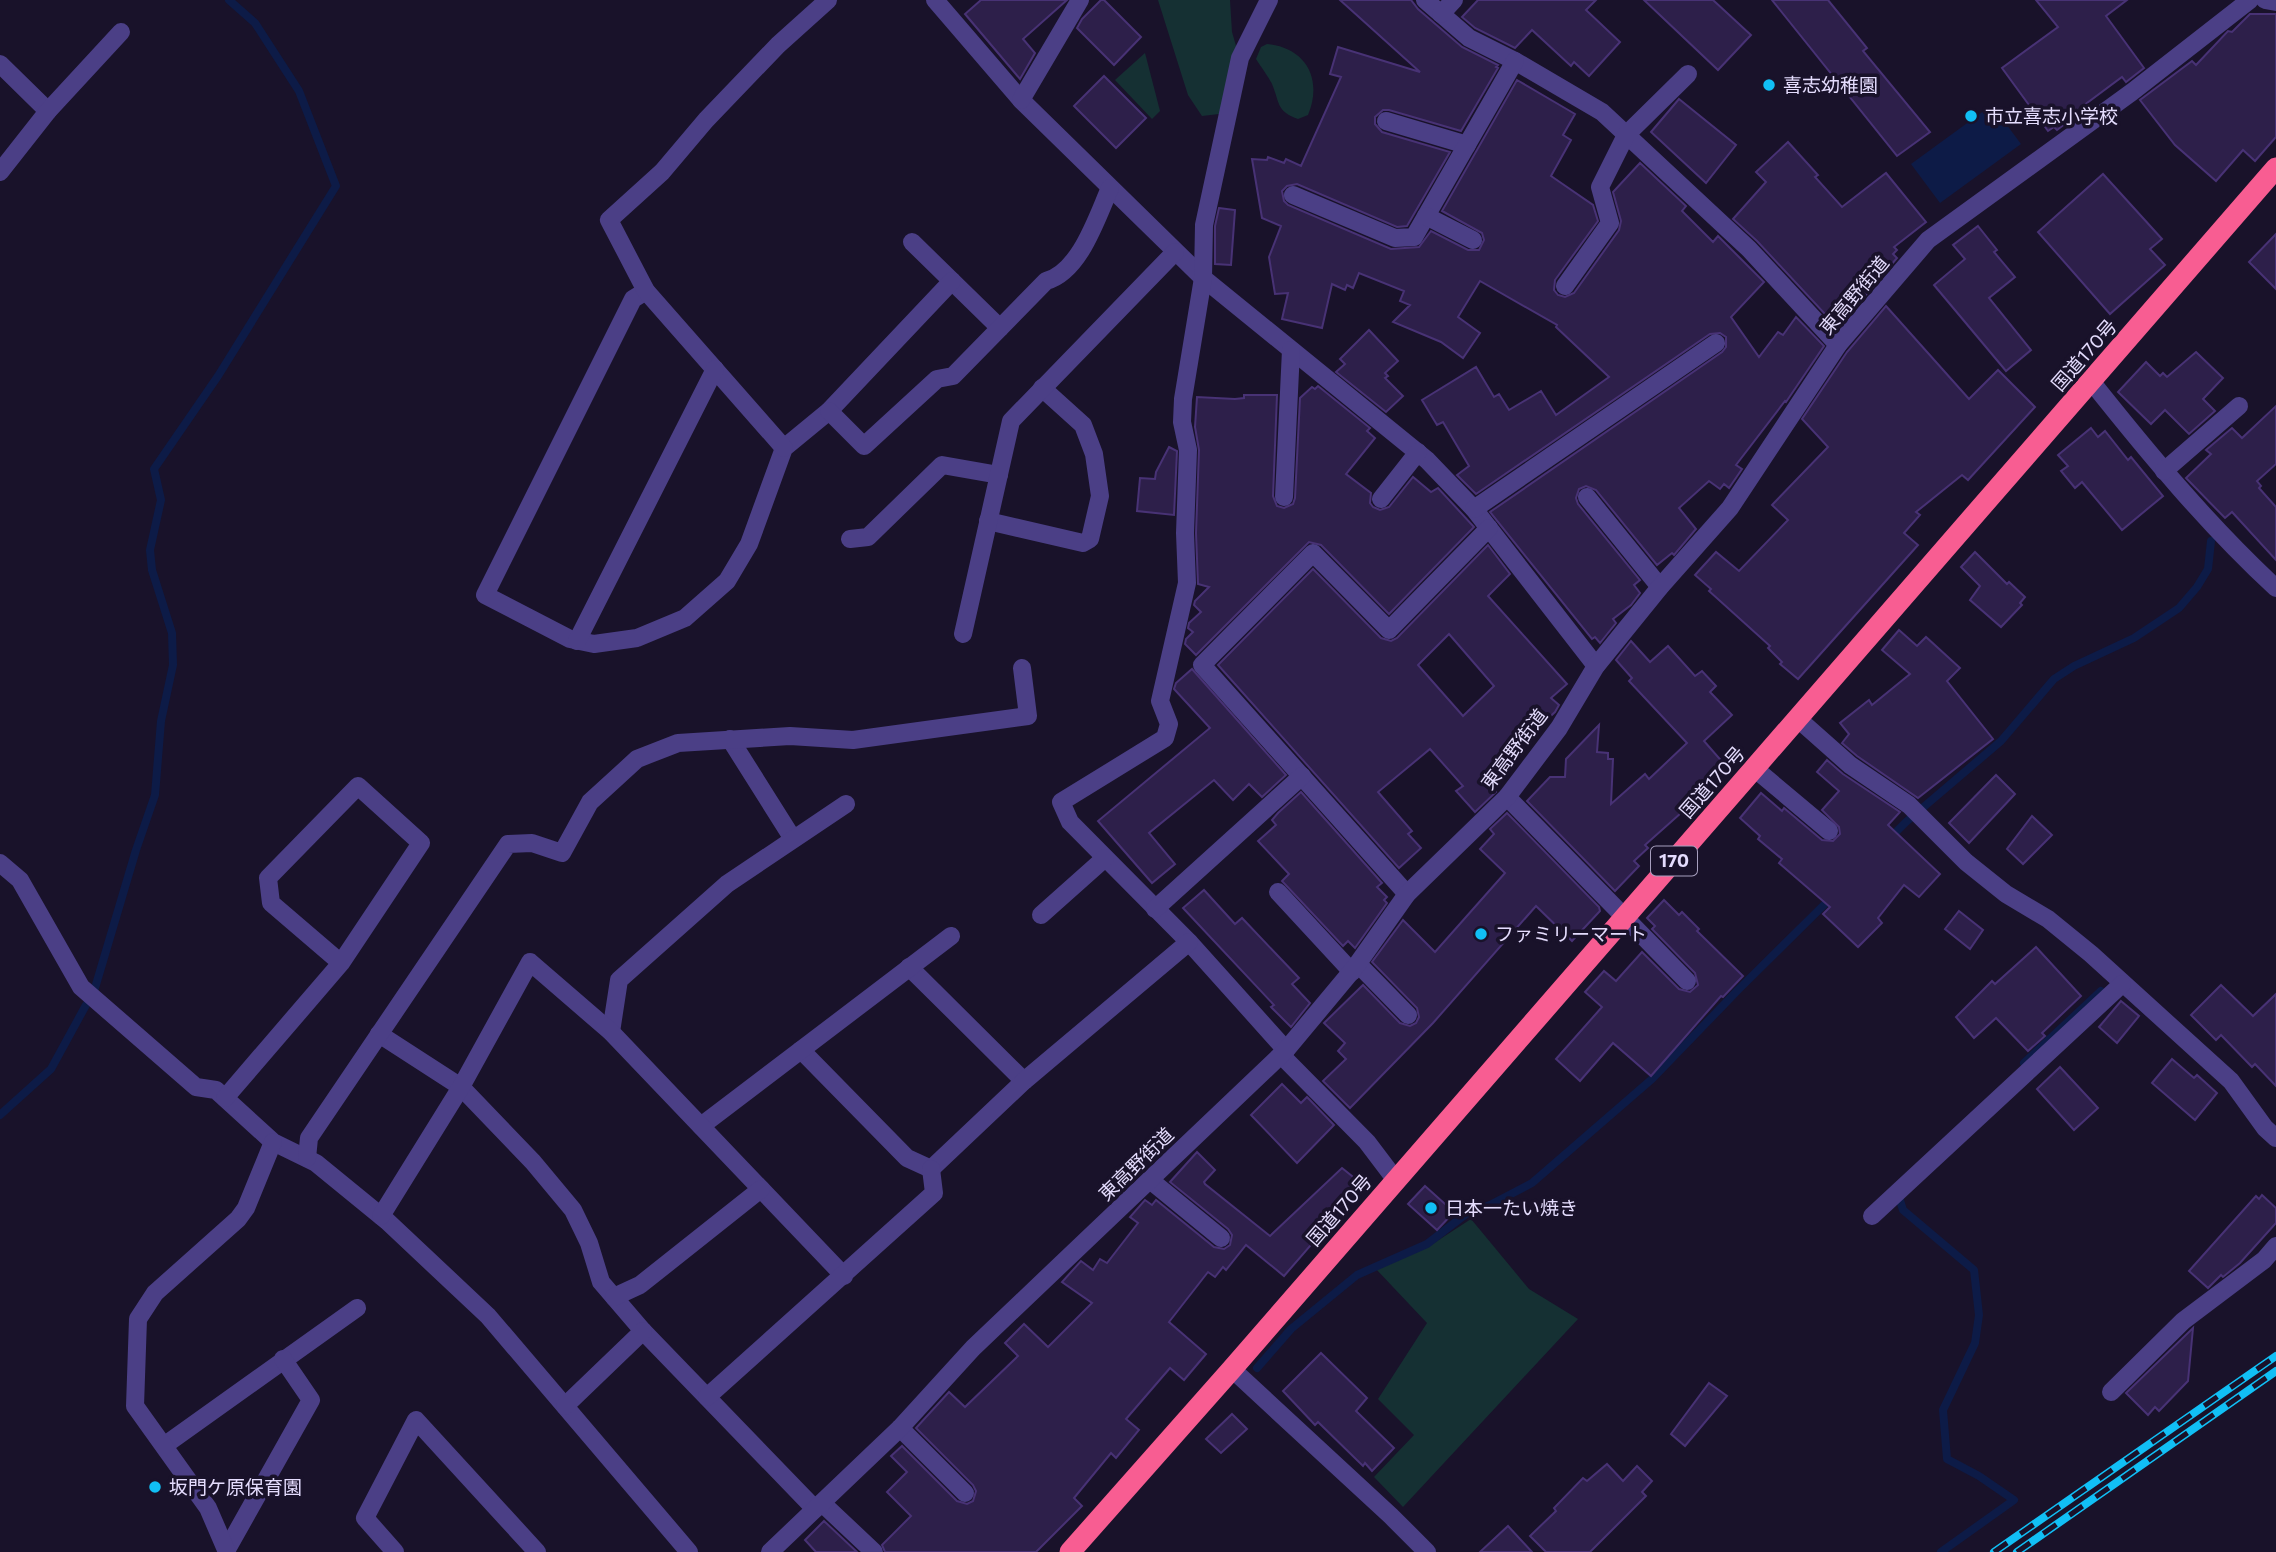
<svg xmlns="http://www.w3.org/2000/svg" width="2276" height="1552" font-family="Commissioner,'Noto Sans JP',sans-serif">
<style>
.green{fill:#153033}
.water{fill:#0d1b47}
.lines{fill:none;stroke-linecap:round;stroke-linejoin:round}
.stream{stroke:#0d1b47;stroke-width:8}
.building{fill:#2d1f4a;stroke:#483275;stroke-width:2;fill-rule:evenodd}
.minor{stroke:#4b3f86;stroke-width:18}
.highway{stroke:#f85d92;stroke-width:21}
.rail-casing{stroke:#11bff5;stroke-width:8}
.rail{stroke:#19122a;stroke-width:5;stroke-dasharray:16;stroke-linecap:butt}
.poi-dot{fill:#11bff5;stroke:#19122a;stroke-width:2.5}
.labels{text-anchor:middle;stroke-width:7;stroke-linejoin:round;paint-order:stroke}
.shield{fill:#19122a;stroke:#a79fbe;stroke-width:2}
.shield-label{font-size:18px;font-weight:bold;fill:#e4dcfd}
.poi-label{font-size:19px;fill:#e4dcfd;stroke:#19122a;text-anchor:start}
.street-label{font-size:19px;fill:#e4dcfd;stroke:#19122a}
</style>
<rect width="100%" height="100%" fill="#19122a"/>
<g class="green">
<path d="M1158 0H1230L1232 32 1241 63 1219 114 1202 116 1188 95Z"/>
<path d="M1267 44C1306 48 1323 79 1308 115L1298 119C1276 111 1280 103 1272 84 1268 76 1261 67 1256 59L1261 47Z"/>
<path d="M1145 53 1160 111 1152 119 1115 80Z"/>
<path d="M1471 1219 1529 1289 1578 1319 1403 1507 1374 1477 1414 1435 1378 1399 1427 1323 1376 1269 1428 1247Z"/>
</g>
<path class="water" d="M1992 105 2021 144 1940 203 1911 164Z"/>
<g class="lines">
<g class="stream">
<path d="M1889 839 1906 822 2001 741 2054 679 2074 666 2134 638 2179 608 2197 587 2208 569 2211 541"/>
<path d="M95 988 136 850 155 795 161 721 173 665 172 633 152 570 150 550 161 500 154 469 218 376 336 186 299 91 255 23 229 0"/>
<path d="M2024 1063 2101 991"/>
<path d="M0 1115 51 1069 86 1005"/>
<path d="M1898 1194 1903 1210 1974 1270 1979 1315 1975 1343 1943 1410 1947 1459 1979 1476 2014 1500 1941 1552"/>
<path d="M1257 1368 1291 1329 1357 1275 1427 1244 1466 1214 1490 1205 1532 1183 1652 1079 1738 990 1833 896"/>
</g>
</g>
<g class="building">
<path d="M981 0H1067L1023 39 1035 53 1020 79 965 14Z"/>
<path d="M1101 0H1104L1141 37 1114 65 1077 28 1082 19Z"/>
<path d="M1340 0H1411L1418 9 1462 47 1498 65 1496 67 1498 68 1461 131 1389 110H1383L1375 117V124L1382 132 1450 152 1407 226 1397 227 1297 184 1287 186 1282 191 1284 201 1288 205 1391 249 1419 247 1431 231 1468 250H1479L1484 240 1482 233 1442 211 1517 80 1575 114 1563 135 1571 140 1551 176 1593 205 1598 221 1555 280 1554 290 1558 295 1565 297 1574 293 1619 230 1621 221 1613 192 1640 163 1686 206 1682 211 1713 242 1718 236 1764 282 1731 317 1759 357 1778 332 1783 335 1796 317 1824 346 1786 402 1785 401 1736 465 1742 469 1729 488 1724 484 1720 489 1709 481 1679 508 1696 529 1674 555 1672 553 1657 565 1596 490 1586 486 1579 489 1576 498 1578 504 1640 580 1634 585 1640 593 1631 605 1613 619 1616 623 1600 643 1595 637 1592 639 1490 512 1722 352 1726 347V337L1720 333 1710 334 1476 494 1457 475 1469 466 1443 422 1437 425 1422 400 1476 367 1494 397 1499 394 1509 410 1541 391 1556 415 1609 377 1556 327 1557 325 1480 281 1458 317 1480 333 1463 358 1441 342 1393 322 1410 305 1400 301 1404 291 1359 273 1353 288 1347 285 1345 290 1332 284 1322 328 1282 319 1288 293 1275 294 1269 257 1281 226 1262 218 1252 159 1267 160 1268 157 1284 163 1286 159 1301 166 1341 77 1330 74 1338 47 1420 72Z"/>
<path d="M1478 0H1596L1586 10 1620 42 1589 76 1574 62 1571 66 1532 30 1515 48 1475 28 1462 17Z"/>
<path d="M1644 0H1713L1751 35 1718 70Z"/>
<path d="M1772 0H1828L1867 48 1863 51 1930 132 1897 156Z"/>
<path d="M2036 0H2127L2106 16 2144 68 2126 82 2122 77 2083 106 2085 109 2057 130 2054 127 2048 131 2002 68 2058 27Z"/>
<path d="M2250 14H2276V137L2255 161 2243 150 2216 181 2175 145 2140 100 2192 61 2196 65 2228 31 2232 32Z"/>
<path d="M1104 76 1146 118 1116 148 1074 106Z"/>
<path d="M1679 99 1736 145 1706 183 1651 132Z"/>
<path d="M1788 142 1818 175 1815 177 1842 207 1886 173 1926 222 1894 247 1897 250 1893 254 1897 258 1838 328 1757 241 1733 219 1766 182 1756 172Z"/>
<path d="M2103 174 2162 239 2150 249 2165 265 2110 314 2038 232Z"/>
<path d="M1219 208 1235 210 1231 265 1215 264V226Z"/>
<path d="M1978 226 1997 250 1994 252 2015 277 1989 298 2031 350 2006 371 1934 285 1965 259 1953 245Z"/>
<path d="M2276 234V289L2249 262Z"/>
<path d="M1886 306 1969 399 1998 370 2035 407 1968 480 1962 475 1916 512 1920 515 1904 533 1918 545 1798 679 1780 664 1782 662 1768 648 1770 646 1709 591 1711 589 1695 575 1716 552 1739 571 1788 520 1772 505 1828 447 1802 419 1847 352Z"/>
<path d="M1369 330 1398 361 1385 373 1388 376 1385 378 1403 396 1386 412 1336 372 1345 364 1340 359Z"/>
<path d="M2196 352 2223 378 2203 399 2215 411 2189 434 2165 410 2151 424 2118 392 2146 362 2160 376 2163 373 2167 377Z"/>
<path d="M1318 386 1370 428 1367 431 1375 438 1346 474 1371 493 1370 503 1373 507 1380 510 1389 507 1413 477 1431 492 1438 488 1474 527 1389 614 1321 545 1309 542 1196 655 1185 644 1186 639 1193 632 1188 628 1189 623 1201 612 1194 605 1195 601 1209 587 1198 584 1196 533 1199 450 1195 427 1197 397 1235 399 1244 398V395H1277L1273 496 1277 506 1284 508 1293 504 1295 498 1300 398 1312 387 1315 389Z"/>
<path d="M2276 406V464L2257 481 2261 486 2259 488 2276 507V560L2232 512 2225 518 2186 478 2211 454 2206 450 2232 428 2242 438Z"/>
<path d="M2091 428 2098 437 2105 431 2128 460 2131 457 2163 496 2122 530 2082 482 2075 488 2061 471 2068 466 2058 455Z"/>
<path d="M1169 447 1177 451 1174 515 1137 511 1140 478 1155 479 1156 472Z"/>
<path d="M1488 545 1510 574 1488 596 1567 684 1551 698 1559 705 1555 712 1484 777 1496 792 1475 812 1456 791 1463 786 1430 749 1378 792 1412 831 1408 834 1421 848 1399 868 1218 665 1313 569 1381 638 1391 641 1397 638ZM1449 634 1494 686 1463 716 1418 665Z"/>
<path d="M1975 552 2007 584 2009 582 2025 597 2020 603 2022 605 2001 627 1970 600 1980 586 1961 567Z"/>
<path d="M1899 630 1917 646 1926 637 1960 668 1947 681 1993 739 1918 798 1857 756 1842 743 1849 734 1840 723 1869 700 1872 705 1910 674 1882 650Z"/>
<path d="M1631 641 1650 662 1668 646 1695 676 1702 671 1716 686 1710 692 1732 715 1704 741 1725 765 1707 780 1710 783 1679 811 1681 813 1645 845 1648 848 1634 861 1639 866 1615 891 1527 801 1550 777H1565L1566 759 1599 725 1597 752 1608 753V759H1613L1611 804 1645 774 1649 779 1687 743 1629 681 1632 678 1616 660Z"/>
<path d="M1192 669 1286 775 1262 797 1249 784 1233 800 1214 780 1149 833 1175 864 1152 883 1098 821 1210 728 1174 689 1176 683Z"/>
<path d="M1827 760 1843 774 1900 812 1888 825 1940 874 1919 897 1904 885 1878 918 1882 923 1858 947 1823 914 1830 907 1779 863 1782 859 1758 839 1760 836 1740 818 1761 793 1782 811 1784 808 1822 840 1833 841 1840 834 1839 827 1822 810 1839 791 1817 772Z"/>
<path d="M1996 775 2015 794 1969 843 1949 823Z"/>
<path d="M1301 792 1382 883 1377 887 1387 897 1384 900 1387 903 1355 948 1348 941 1343 946 1282 881 1289 874 1258 841 1276 825 1272 820 1278 813Z"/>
<path d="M1507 813 1599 907 1600 911 1572 941 1536 906 1433 1023 1350 1108 1323 1081 1346 1059 1338 1051 1345 1043 1324 1023 1363 985 1400 1023 1410 1026 1416 1023 1419 1017 1417 1008 1372 962 1403 920 1435 952 1505 873 1480 849 1494 834 1490 829Z"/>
<path d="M2032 816 2052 835 2023 864 2007 849Z"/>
<path d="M1204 890 1235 924 1242 918 1299 978 1292 984 1310 1003 1291 1027 1271 1007 1274 1005 1183 908Z"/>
<path d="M1664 900 1679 915 1682 912 1699 929 1697 931 1743 976 1723 997 1721 996 1651 1076 1613 1043 1580 1081 1556 1059 1602 1007 1585 992 1604 971 1616 981 1642 952 1679 989 1690 992 1698 985 1695 973 1652 929 1655 926 1647 918Z"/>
<path d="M1959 911 1983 930 1970 949 1945 929Z"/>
<path d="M2036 947 2081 996 2042 1033 2045 1036 2028 1051 1996 1018 1974 1038 1956 1017 1992 981 1995 984Z"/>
<path d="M2221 985 2253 1016 2276 994V1086L2255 1064 2252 1067 2221 1035 2216 1040 2191 1015Z"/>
<path d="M2121 1001 2139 1016 2117 1043 2099 1027Z"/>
<path d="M2172 1059 2194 1078 2197 1075 2217 1093 2195 1120 2152 1083Z"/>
<path d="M2060 1067 2098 1108 2074 1130 2037 1089Z"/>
<path d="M1282 1084 1301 1103 1307 1097 1334 1125 1297 1163 1251 1115Z"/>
<path d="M1197 1152 1215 1170 1204 1182 1205 1184 1270 1236 1342 1168 1363 1185 1284 1276 1246 1245 1226 1270 1223 1267 1215 1277 1208 1272 1169 1322 1206 1354 1184 1380 1170 1368 1126 1419 1139 1430 1116 1458 1111 1453 1074 1498 1082 1506 1036 1552H885L882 1545 911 1516 887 1492 907 1472 891 1456 902 1446 957 1501 967 1504 973 1501 976 1491 973 1485 916 1428 949 1392 965 1407 1018 1356 1005 1343 1024 1324 1048 1347 1092 1303 1062 1282 1081 1261 1093 1270 1100 1259 1107 1263 1138 1223 1130 1217 1145 1200 1152 1205 1156 1200 1214 1247 1224 1249 1230 1245 1232 1235 1228 1229 1170 1182Z"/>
<path d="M1425 1186 1454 1212 1437 1230 1408 1204Z"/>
<path d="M2262 1195 2276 1208V1223L2240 1263 2223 1277 2221 1275 2208 1288 2189 1271 2256 1196 2259 1199Z"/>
<path d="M2193 1328 2188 1381 2159 1411 2155 1407 2148 1415 2126 1393Z"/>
<path d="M1321 1353 1367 1398 1356 1411 1394 1448 1372 1471 1365 1463 1363 1466 1318 1422 1315 1425 1283 1391Z"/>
<path d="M1709 1383 1727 1396 1685 1446 1671 1434Z"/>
<path d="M1232 1414 1247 1429 1221 1453 1206 1439Z"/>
<path d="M1607 1464 1623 1481 1637 1466 1652 1481 1642 1492 1646 1496 1590 1552H1546L1530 1536 1556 1511 1554 1508 1583 1478 1587 1481Z"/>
<path d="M824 1521 857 1552H816L805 1540Z"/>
<path d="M1508 1526 1532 1552H1480Z"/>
</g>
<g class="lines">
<g class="minor">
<path d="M935 0 1021 100 1203 278 1427 460 1474 509 1596 666"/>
<path d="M1269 0 1240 58 1204 225 1203 278 1183 399 1182 422 1188 450 1185 533 1187 583 1160 701 1169 724 1165 738 1061 802 1070 822 1189 942 1286 1050"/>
<path d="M1425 0 1469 38 1515 61 1602 112 1749 249 1838 345"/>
<path d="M2265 0 2276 2"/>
<path d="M1441 14 1454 0"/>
<path d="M0 64 48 111"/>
<path d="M1021 100 1080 0"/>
<path d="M1386 121 1467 145"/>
<path d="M0 172 48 111 121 32"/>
<path d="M1293 195 1395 238 1414 237 1515 61"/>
<path d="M1426 216 1473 240"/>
<path d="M912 242 1000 328"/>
<path d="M1565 286 1610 223 1600 187 1626 135 1688 74"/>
<path d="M646 291 633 299 485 595 570 639 594 644 637 638 685 618 727 581 749 544 784 448 829 411 952 281"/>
<path d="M2091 381C2149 454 2208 525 2276 588"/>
<path d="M829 411 864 446 937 379 953 376 1046 281C1080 272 1097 217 1110 188"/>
<path d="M784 448 646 291 609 220 662 172 706 120 778 45 828 0"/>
<path d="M2164 471 2239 406"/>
<path d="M1284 497 1291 350"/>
<path d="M1587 497 1660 587"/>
<path d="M1381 499 1418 452"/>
<path d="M1474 509 1716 343"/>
<path d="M988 521 1083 543 1090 539 1100 496 1094 454 1083 425 1042 388"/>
<path d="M850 539 868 537 942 465 999 475"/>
<path d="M963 634 1011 421 1175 252"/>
<path d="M577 641 715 369"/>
<path d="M1797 718 1850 765 1909 805 1966 862 2006 894 2048 919 2091 954 2231 1081 2265 1128 2276 1138"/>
<path d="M730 739 793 839"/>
<path d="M1754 768 1829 831"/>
<path d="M1507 797 1687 981"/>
<path d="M0 863 20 880 81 987 196 1087 216 1090 273 1142 316 1163 387 1221 488 1316 689 1552"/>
<path d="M1278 892 1352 972"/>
<path d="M1407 894 1202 665 1313 553 1389 630 1489 528"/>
<path d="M1155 909 1302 776"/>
<path d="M1041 915 1105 858"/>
<path d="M1358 964 1408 1015"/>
<path d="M909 967 1024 1081"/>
<path d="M611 1032 619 980 727 884 846 804"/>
<path d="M379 1034 461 1087 533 1162 573 1210 589 1243 601 1282 643 1331 815 1509"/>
<path d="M801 1050 907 1158 931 1169"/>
<path d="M1281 1055 1367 1142 1395 1179"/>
<path d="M225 1098 341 963 421 843 358 786 268 878 271 903 341 963"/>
<path d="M701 1126 951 936"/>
<path d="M307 1158 309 1138 508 844 532 843 562 853 590 802 637 759 678 743 790 736 853 740 1028 716 1022 668"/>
<path d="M931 1169 1024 1081 1189 942"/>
<path d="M1150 1180 1221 1238"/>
<path d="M381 1216 461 1087 530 962 611 1032 844 1276"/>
<path d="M1872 1216 2122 984"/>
<path d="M614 1297 640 1285 761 1189"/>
<path d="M1232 1369 1391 1516 1427 1552"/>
<path d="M2111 1392 2183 1321 2264 1260 2276 1246"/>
<path d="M707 1397 934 1193 931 1169"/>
<path d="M565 1406 643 1331"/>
<path d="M900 1428 965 1493"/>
<path d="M165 1445 357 1308"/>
<path d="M822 1503 874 1552"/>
<path d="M226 1551 311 1400 283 1359"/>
<path d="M227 1552 208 1508 135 1406 138 1319 155 1293 238 1219 246 1208 273 1142"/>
<path d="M395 1552 365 1518 416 1420 537 1552"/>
<path d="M770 1552 900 1428 973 1348 1286 1050 1356 966 1407 894 1507 797 1559 728 1596 666 1660 587 1730 508 1838 345 1928 240 2132 92 2250 0"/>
</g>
<path class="highway" d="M1070 1552 1232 1369 2276 168"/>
<defs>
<g id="rail">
<path d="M1994 1552 2276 1356"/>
<path d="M2017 1552 2276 1371"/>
</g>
</defs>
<use href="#rail" class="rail-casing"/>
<use href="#rail" class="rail"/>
</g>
<g class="poi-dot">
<circle cx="1769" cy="85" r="7"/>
<circle cx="1971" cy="116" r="7"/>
<circle cx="1481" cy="934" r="7"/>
<circle cx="1431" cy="1208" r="7"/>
<circle cx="155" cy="1487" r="7"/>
</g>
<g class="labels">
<rect class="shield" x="1651" y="846.5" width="46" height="29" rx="5"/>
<g class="shield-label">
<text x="1674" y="867">170</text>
</g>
<g class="poi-label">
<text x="1783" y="92">喜志幼稚園</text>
<text x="1985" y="123">市立喜志小学校</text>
<text x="1495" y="941">ファミリーマート</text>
<text x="1445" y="1215">日本一たい焼き</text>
<text x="169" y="1494">坂門ケ原保育園</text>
</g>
<g class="street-label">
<text transform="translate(1854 295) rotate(-50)" y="7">東高野街道</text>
<text transform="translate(2084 355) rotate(-49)" y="7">国道170号</text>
<text transform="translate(1514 749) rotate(-53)" y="7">東高野街道</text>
<text transform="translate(1712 782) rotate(-49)" y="7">国道170号</text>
<text transform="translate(1136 1164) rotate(-44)" y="7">東高野街道</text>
<text transform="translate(1339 1210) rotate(-49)" y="7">国道170号</text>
</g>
</g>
</svg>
